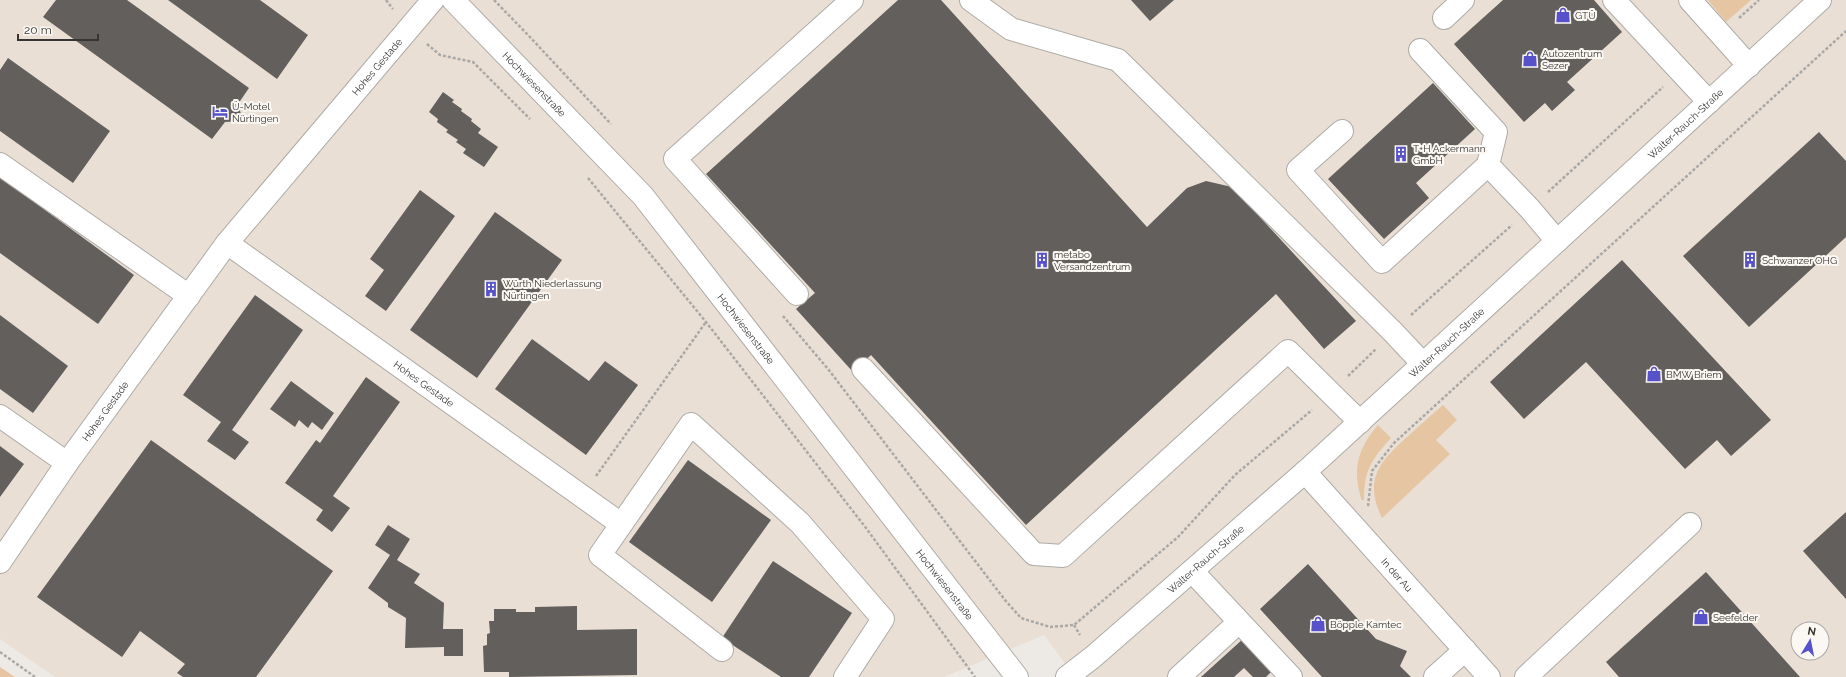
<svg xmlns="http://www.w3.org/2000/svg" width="1846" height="677" font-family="Raleway,sans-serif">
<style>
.built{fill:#e9dfd5;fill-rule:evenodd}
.green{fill:#e6c6a2}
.building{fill:#635f5c}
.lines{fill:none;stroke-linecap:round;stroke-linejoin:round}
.minor-casing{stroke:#aeaba7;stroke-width:24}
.path{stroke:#aaa8a5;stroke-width:2.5;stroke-dasharray:3 2;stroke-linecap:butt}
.minor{stroke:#fff;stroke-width:22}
.labels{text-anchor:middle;stroke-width:4;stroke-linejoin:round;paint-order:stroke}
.poi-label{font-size:10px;fill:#373534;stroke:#fbf7f3;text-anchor:start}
.street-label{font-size:10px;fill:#373534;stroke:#fbf7f3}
</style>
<rect width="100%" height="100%" fill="#edeae6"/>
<path class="built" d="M0 0H1846V677H1075L1044 635 944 677H55L0 639ZM1798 629H1822V653H1798Z"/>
<g class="green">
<path d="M1708 0H1751L1726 22Z"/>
<path d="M1443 405 1457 420 1436 440 1450 454 1382 518C1364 481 1378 463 1406 438 1418 427 1430 416 1443 405Z"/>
<path d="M1378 425 1391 438C1372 459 1364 470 1364 499L1362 501C1352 469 1357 450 1378 425Z"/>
<path d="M0 667 15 677H0Z"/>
</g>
<g class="building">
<path d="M56 0H127L249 88 238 104 243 121 225 122 212 139 43 17Z"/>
<path d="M168 0H260L308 35 277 79Z"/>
<path d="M898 0H941L1147 227 1187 188 1206 181 1232 187 1356 321 1324 349 1276 294 1026 525 871 355 853 372 796 309 815 293 706 174Z"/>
<path d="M1131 0H1174L1150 21Z"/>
<path d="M1503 0H1594L1622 32 1567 82 1575 90 1552 111 1545 103 1524 122 1454 44Z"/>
<path d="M8 58 110 131 73 183 0 131V70Z"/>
<path d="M1433 83 1475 129 1416 183 1429 198 1384 239 1328 179Z"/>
<path d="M443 92 454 100 452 102 462 109 461 111 472 119 471 121 481 129 478 133 498 147 484 167 463 153 466 149 456 142 458 140 446 132 448 130 437 122 438 119 429 112Z"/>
<path d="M1819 132 1846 161V237L1749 327 1683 256Z"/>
<path d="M0 177 134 275 98 324 0 253Z"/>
<path d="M420 190 455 216 386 311 365 296 384 270 370 259Z"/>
<path d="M495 212 562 260 477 378 410 330Z"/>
<path d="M1622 260 1771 420 1731 456 1717 440 1685 469 1586 362 1524 419 1490 382Z"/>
<path d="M255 295 303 330 232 430 249 442 235 460 207 441 221 422 183 395Z"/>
<path d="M0 315 68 366 33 413 0 389Z"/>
<path d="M532 339 589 381 605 361 638 385 586 455 495 389Z"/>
<path d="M366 377 400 402 333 496 350 508 332 532 316 520 323 510 285 483 316 440 320 443Z"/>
<path d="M291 381 334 413 322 430 312 422 308 428 299 420 295 427 270 409Z"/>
<path d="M151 440 333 571 256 677H183L177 673 185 664 140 631 122 657 37 597Z"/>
<path d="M0 446 24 464 0 497Z"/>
<path d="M688 460 771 520 712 602 629 542Z"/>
<path d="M1846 512V599L1803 551Z"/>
<path d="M388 525 410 539 397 560 420 574 414 583 444 603 443 629H463V656H444V647L405 648 406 618 388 607V603L368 588 390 555 375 545Z"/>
<path d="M773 561 852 613 809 677H781L722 638Z"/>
<path d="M1308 564 1376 639 1407 651 1400 666 1411 677H1322L1260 609Z"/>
<path d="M1706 572 1800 677H1619L1606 662Z"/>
<path d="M577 606V630L637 629V675L509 677V672H484L483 646 487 645V634L490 633 489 621H494V609H516V612H535V607Z"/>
<path d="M1244 638 1273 670 1266 677H1253L1244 668 1234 677H1201Z"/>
</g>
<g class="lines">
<defs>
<g id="minor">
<path id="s1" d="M453 0 643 196 1017 677"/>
<path d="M971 0 1011 29 1118 60 1393 332 1423 364"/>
<path d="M1614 0 1709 102"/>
<path d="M1690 0 1749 66"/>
<path d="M1444 18 1463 0"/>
<path d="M1420 50 1496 132 1488 165 1530 209 1557 241"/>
<path d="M1342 131 1298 170 1382 262 1488 165"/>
<path d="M0 164 189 296"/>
<path id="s2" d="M227 243 621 524"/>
<path d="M797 294 675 159 852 0"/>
<path d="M863 369 1034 554 1063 556 1288 351 1360 422"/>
<path d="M0 416 67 463"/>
<path id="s3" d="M1305 472 1489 677"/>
<path id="s4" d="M0 562 67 463 227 243 433 0"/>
<path d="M1192 571 1291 677"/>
<path d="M722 650 600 555 691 424 800 523 883 619 845 677"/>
<path id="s5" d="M1067 677 1093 657 1305 472 1820 0"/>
<path d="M1179 677 1239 622"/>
<path d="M1435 677 1465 650"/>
<path d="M1526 677 1690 524"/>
</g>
</defs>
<use href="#minor" class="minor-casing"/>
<g class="path">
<path d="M386 0 393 9"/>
<path d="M494 0 529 36 611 124"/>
<path d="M1739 18 1759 0"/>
<path d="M427 44 440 55 473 62 530 119"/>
<path d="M588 178 706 322 866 528 975 677"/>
<path d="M1548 192 1663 87"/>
<path d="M1411 315 1512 225"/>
<path d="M783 316 828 369 1005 600 1021 618 1050 627 1074 625 1178 537 1235 475 1312 410"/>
<path d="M1348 376 1376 349"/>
<path d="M596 476 706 322"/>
<path d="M1368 506 1372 471 1394 443 1846 31"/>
<path d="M1074 625 1080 635"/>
<path d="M0 652 35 677"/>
</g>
<use href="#minor" class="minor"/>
</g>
<defs>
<symbol id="shop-bare" viewBox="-9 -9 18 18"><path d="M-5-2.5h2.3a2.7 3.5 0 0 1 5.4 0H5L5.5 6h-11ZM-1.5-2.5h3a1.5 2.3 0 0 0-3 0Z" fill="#5752ca" stroke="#fbf7f3" stroke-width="2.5" paint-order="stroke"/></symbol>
<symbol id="hotel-bare" viewBox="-9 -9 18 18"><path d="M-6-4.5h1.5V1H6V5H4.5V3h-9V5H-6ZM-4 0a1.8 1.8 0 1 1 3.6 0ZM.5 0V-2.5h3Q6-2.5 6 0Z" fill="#5752ca" stroke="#fbf7f3" stroke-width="2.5" paint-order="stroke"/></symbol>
<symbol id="building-bare" viewBox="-9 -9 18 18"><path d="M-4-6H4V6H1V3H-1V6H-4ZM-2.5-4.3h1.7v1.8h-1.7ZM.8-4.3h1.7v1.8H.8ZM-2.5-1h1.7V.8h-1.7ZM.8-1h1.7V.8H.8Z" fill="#5752ca" stroke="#fbf7f3" stroke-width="2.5" paint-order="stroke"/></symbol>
</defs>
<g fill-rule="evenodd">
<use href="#shop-bare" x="1552" y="4" width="22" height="22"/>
<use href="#shop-bare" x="1519" y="48" width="22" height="22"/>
<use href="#hotel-bare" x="209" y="101" width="22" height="22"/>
<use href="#building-bare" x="1390" y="143" width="22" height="22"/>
<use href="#building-bare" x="1031" y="249" width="22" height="22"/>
<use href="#building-bare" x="1739" y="249" width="22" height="22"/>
<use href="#building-bare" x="480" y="278" width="22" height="22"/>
<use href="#shop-bare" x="1643" y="363" width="22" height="22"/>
<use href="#shop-bare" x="1690" y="606" width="22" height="22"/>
<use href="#shop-bare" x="1307" y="613" width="22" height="22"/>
</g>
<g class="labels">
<g class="poi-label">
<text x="1575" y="19">GTÜ</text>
<text x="1542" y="57">Autozentrum<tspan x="1542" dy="12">Sezer</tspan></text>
<text x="232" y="110">Ü-Motel<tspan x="232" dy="12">Nürtingen</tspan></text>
<text x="1413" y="152">T+H Ackermann<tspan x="1413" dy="12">GmbH</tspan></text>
<text x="1054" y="258">metabo<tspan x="1054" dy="12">Versandzentrum</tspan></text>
<text x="1762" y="264">Schwanzer OHG</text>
<text x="503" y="287">Würth Niederlassung<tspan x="503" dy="12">Nürtingen</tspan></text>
<text x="1666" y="378">BMW Briem</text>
<text x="1713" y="621">Seefelder</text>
<text x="1330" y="628">Böpple Kamtec</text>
</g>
<g class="street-label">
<text dy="4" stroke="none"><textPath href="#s4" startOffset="623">Hohes Gestade</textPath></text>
<text dy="4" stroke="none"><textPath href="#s1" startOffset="117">Hochwiesenstraße</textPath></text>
<text dy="4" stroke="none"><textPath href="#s5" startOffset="830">Walter-Rauch-Straße</textPath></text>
<text dy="4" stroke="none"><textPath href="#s1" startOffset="441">Hochwiesenstraße</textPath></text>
<text dy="4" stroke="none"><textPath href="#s5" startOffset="506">Walter-Rauch-Straße</textPath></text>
<text dy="4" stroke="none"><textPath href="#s2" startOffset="242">Hohes Gestade</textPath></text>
<text dy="4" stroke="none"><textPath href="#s4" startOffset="184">Hohes Gestade</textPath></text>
<text dy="4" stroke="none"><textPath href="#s5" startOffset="182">Walter-Rauch-Straße</textPath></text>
<text dy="4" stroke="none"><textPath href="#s3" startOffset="138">In der Au</textPath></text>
<text dy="4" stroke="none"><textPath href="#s1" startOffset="765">Hochwiesenstraße</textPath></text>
</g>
</g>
<g transform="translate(1810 641) rotate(10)"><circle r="19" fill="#fbf7f3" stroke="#ada9a7"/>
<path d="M0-3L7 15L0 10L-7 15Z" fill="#5752ca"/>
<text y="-6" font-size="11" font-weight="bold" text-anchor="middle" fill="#373534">N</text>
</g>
<path d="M18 34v6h80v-6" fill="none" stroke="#373534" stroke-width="2"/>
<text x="24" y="34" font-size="12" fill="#373534" stroke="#fbf7f3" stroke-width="3" paint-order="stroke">20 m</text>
</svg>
